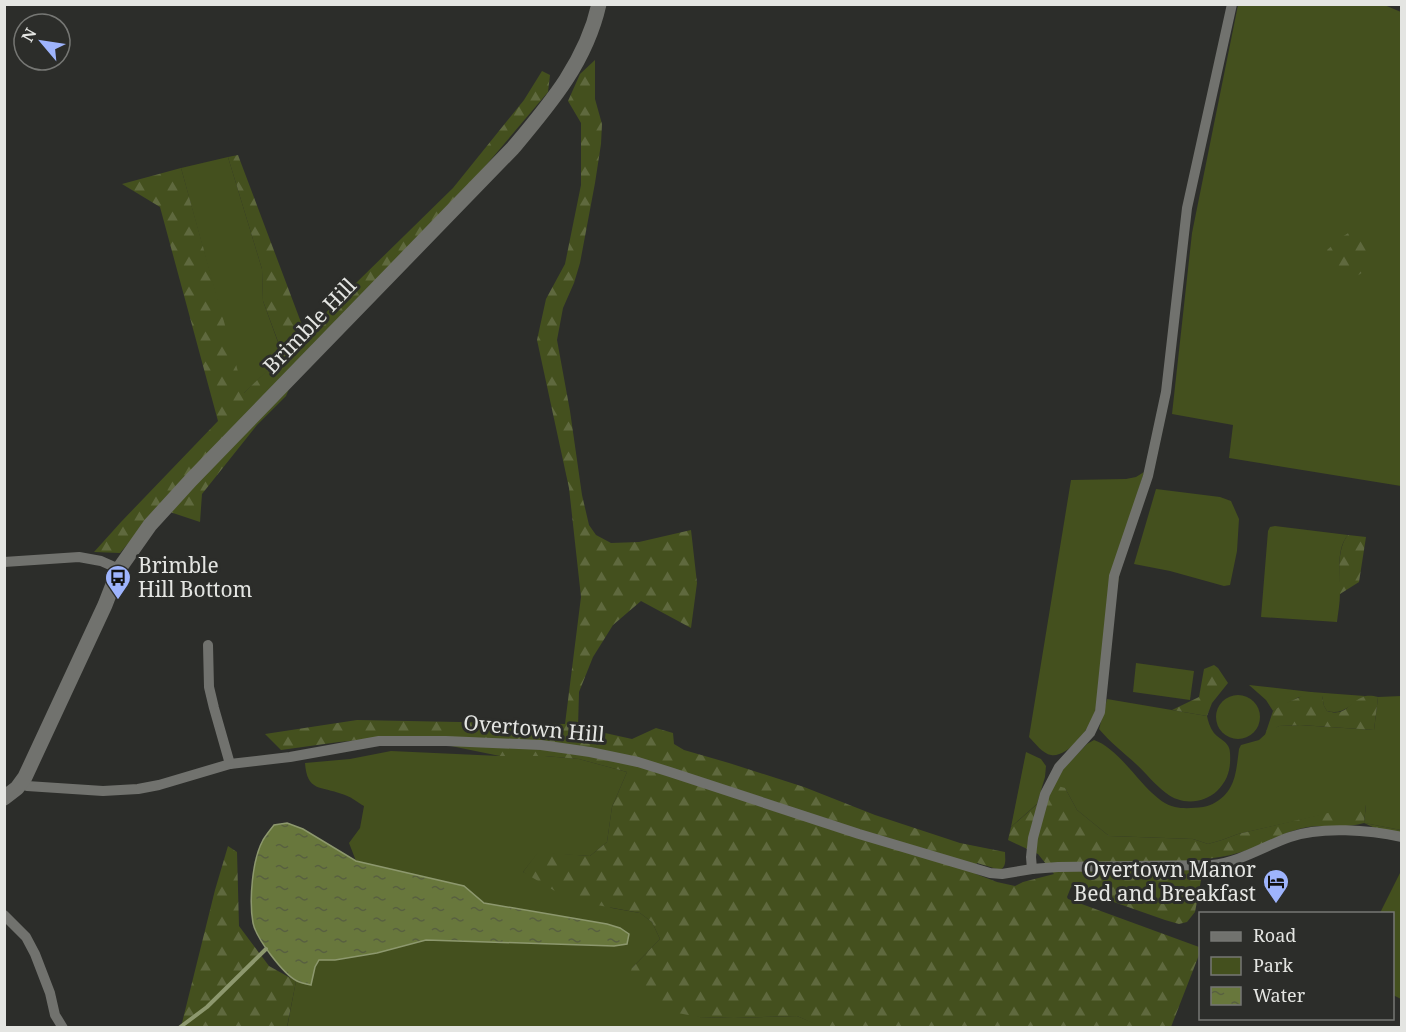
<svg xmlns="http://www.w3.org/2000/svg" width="1406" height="1032" font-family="'Noto Serif',serif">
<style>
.green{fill:#44501e}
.forest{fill:url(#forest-firs)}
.water{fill:url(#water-ripples);stroke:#8d986e;stroke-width:1.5}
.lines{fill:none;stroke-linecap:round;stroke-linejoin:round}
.stream{stroke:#8d986e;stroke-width:4}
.minor{stroke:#71726e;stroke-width:10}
.secondary{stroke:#71726e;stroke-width:15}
.labels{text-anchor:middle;stroke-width:6;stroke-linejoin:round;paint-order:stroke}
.street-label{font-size:21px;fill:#e4e5e2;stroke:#2c2d2a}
.poi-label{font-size:21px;fill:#e4e5e2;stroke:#2c2d2a;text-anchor:start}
</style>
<defs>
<pattern id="forest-firs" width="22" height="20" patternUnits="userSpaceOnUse" patternTransform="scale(1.5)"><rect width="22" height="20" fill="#44501e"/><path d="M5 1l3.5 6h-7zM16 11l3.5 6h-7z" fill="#5f693e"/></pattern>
<pattern id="water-ripples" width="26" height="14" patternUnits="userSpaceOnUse" patternTransform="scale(1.5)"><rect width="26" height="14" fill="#68773c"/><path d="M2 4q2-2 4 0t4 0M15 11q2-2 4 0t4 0" fill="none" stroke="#586040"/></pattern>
</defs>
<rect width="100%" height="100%" fill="#2c2d2a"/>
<g class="green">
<path d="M1382 4 1401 12V486L1229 458 1233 425 1172 414 1192 233 1238 5Z"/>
<path d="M228 157 262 269 263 301 283 356 243 394 181 168Z"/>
<path d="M1144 472 1127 528 1099 699C1097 705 1095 712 1093 718 1088 730 1067 758 1051 755 1043 754 1035 743 1029 737L1071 480 1126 479 1136 477Z"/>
<path d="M1156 489 1220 497 1231 501 1239 519 1237 551 1230 585 1224 586 1170 571 1134 564Z"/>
<path d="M1275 526 1348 535C1335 550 1341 575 1340 593 1340 603 1338 613 1337 622L1261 617 1268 531 1270 527Z"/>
<path d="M1136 663 1194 671 1190 700 1133 692Z"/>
<path d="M1249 685 1311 692 1365 696C1352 703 1343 716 1327 711L1324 706 1322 696 1299 697 1273 711 1266 700Z"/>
<circle cx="1238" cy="717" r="22"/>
<path d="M1401 696V830L1364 823 1366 805 1238 834 1222 840 1208 844 1193 839 1109 836 1077 810 1065 788 1050 793 1062 770 1087 744 1094 740C1124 750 1147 801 1175 807 1184 809 1194 808 1203 807 1208 806 1211 805 1216 802 1236 790 1236 771 1239 749L1241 745 1259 740 1270 730 1279 726 1300 725 1374 730 1378 697Z"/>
<path d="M1107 699 1207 716C1208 721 1210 728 1214 733 1220 740 1230 742 1230 753 1231 769 1228 780 1217 791 1203 804 1181 805 1166 793 1155 785 1146 773 1136 764 1124 753 1110 742 1099 729Z"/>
<path d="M391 751 500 756H545L579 759 627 772 612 807 607 842 590 856 538 853 523 872 612 908 640 913 652 922 660 939 632 968 699 1017 734 1018 797 1016 824 1027 287 1028 296 981 311 984 315 967 319 960H335L377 953 426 940 614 946 627 944 629 934 620 928 483 903 464 886 356 861 349 843 360 828 364 806C357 802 350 796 342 794 321 786 307 792 305 763L350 759Z"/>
<path d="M1026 752 1041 759 1046 766 1045 777 1037 804 1011 827Z"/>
<path d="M1401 871 1402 999H1401L1393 995 1392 914 1380 913Z"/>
</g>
<g class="forest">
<path d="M595 60V99L602 124 601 144 595 183 580 263 574 283 563 308 557 340 570 411 582 495 589 525 596 535 611 543 639 542 691 530 697 583 691 628 641 601 613 625 593 657 579 692 578 727 632 739 656 728 673 733 674 744 684 750 729 763 804 787 875 815 960 843 1005 852C1005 859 1007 866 1000 870L977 863 974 872 976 874 997 882 1015 886 1023 882 1054 874 1038 854 1008 840 1011 827 1058 786 1065 788 1077 810 1109 836 1193 839 1208 844 1222 840 1238 834 1366 804 1364 823 1401 830V840L1364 823C1346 829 1326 824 1308 827 1289 830 1272 840 1255 847 1239 854 1223 857 1205 859L1195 912 1187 922 1179 924 1165 920 1071 887 1067 897 1068 899 1199 947V955L1171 1027 824 1028 797 1016 734 1018 699 1017 667 1011 646 1001 627 981 632 968 660 939 652 922 640 913 570 900 523 872 538 852 590 856 607 842 612 807 627 772 579 759 545 756H500L402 736 339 742 281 750 265 734 357 720 565 724 581 597 569 488 537 340 546 299 565 264 581 185V123L568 101 580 74Z"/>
<path d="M542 71 550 75 548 92 482 170 302 358 286 396 257 425 202 494 200 522 158 508 120 553 94 552 121 522 218 421 160 207 122 184 181 168 244 393 283 355 263 301 262 269 228 157 238 155 305 333 453 188 524 100Z"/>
<path d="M1356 228C1368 236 1381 255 1368 268 1361 275 1352 278 1343 283L1331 264 1327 250 1342 237Z"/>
<path d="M1348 535 1366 537 1359 582 1340 594C1340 577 1336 549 1348 535Z"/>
<path d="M1214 665 1218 668 1228 683 1212 703 1207 716 1172 710 1199 697 1204 669Z"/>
<path d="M1311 692 1322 696 1324 706 1327 711C1346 717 1348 703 1363 697 1367 695 1373 696 1378 697L1374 730 1301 725 1279 726 1265 735 1273 711 1282 705Z"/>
<path d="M228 846 237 852 239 926 269 966 296 981 287 1027H181L215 890Z"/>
</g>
<path class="water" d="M287 823 303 829 356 861 464 886 484 903 607 924 620 928 629 934 627 944 614 946 426 940 377 953 335 960H319L315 967 311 985C306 984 301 983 297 981 283 974 256 938 253 923 249 901 252 860 263 840 266 835 270 830 274 825Z"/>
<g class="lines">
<path class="stream" d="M179 1028 207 1007 266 949"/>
<g class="minor">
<path d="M4 562 79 557 101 561 119 569"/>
<path d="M208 645 209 687 214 708 230 764"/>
<path d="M21 783 27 786 103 791 138 789 159 785 230 764 290 757 379 741H446L541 745 590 752 638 762 670 772 859 834 990 873 1002 874 1032 869 1058 867 1212 865C1240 862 1264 846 1290 837 1321 826 1370 830 1402 837"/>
<path d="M1032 869 1031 857 1033 838 1045 794 1059 767 1090 733 1100 712 1114 576 1148 476 1166 392 1187 208 1232 4"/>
<path d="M4 915 26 937 35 954 50 993 55 1015 63 1028"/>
</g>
<path class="secondary" d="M4 798 17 788 25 777 105 605 119 569 150 525 191 480 513 148C550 104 586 62 599 4"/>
</g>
<defs>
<symbol id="bus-pin" viewBox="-11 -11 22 30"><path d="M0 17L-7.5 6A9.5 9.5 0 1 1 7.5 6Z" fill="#9eb4fd" stroke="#2c2d2a"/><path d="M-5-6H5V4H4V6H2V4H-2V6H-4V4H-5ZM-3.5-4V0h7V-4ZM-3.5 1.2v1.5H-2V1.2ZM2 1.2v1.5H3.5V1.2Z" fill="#111"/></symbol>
<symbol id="hotel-pin" viewBox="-11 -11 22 30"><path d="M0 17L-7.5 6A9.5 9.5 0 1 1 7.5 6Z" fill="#9eb4fd" stroke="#2c2d2a"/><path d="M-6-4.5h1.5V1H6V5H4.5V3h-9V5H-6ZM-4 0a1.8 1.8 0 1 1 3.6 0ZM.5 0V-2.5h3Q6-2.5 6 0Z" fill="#111"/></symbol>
</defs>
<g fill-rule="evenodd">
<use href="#bus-pin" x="103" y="563" width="30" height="40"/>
<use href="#hotel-pin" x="1261" y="867" width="30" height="40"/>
</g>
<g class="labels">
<g class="street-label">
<text transform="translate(310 326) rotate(-46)" y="7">Brimble Hill</text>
<text transform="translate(534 729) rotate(5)" y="7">Overtown Hill</text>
</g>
<g class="poi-label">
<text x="138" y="573">Brimble<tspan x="138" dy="24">Hill Bottom</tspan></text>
<text x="1256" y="877" text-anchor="end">Overtown Manor<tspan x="1256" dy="24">Bed and Breakfast</tspan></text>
</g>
</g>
<rect width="1406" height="1032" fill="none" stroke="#e4e5e2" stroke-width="12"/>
<rect x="1199" y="912" width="195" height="108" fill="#2c2d2a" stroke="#767774" stroke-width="1.5"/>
<rect x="1211" y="932" width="30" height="9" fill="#71726e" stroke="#767774" stroke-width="1.5"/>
<text x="1253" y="942" font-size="18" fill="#e4e5e2">Road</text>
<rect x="1211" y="957" width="30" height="18" fill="#44501e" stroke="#767774" stroke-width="1.5"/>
<text x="1253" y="972" font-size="18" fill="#e4e5e2">Park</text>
<rect x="1211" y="987" width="30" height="18" fill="url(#water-ripples)" stroke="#767774" stroke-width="1.5"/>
<text x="1253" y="1002" font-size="18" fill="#e4e5e2">Water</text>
<g transform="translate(42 42) rotate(299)"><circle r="28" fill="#2c2d2a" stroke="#767774" stroke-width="1.5"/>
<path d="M0-4.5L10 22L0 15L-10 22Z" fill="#9eb4fd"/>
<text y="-9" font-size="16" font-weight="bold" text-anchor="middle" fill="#e4e5e2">N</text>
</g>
</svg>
